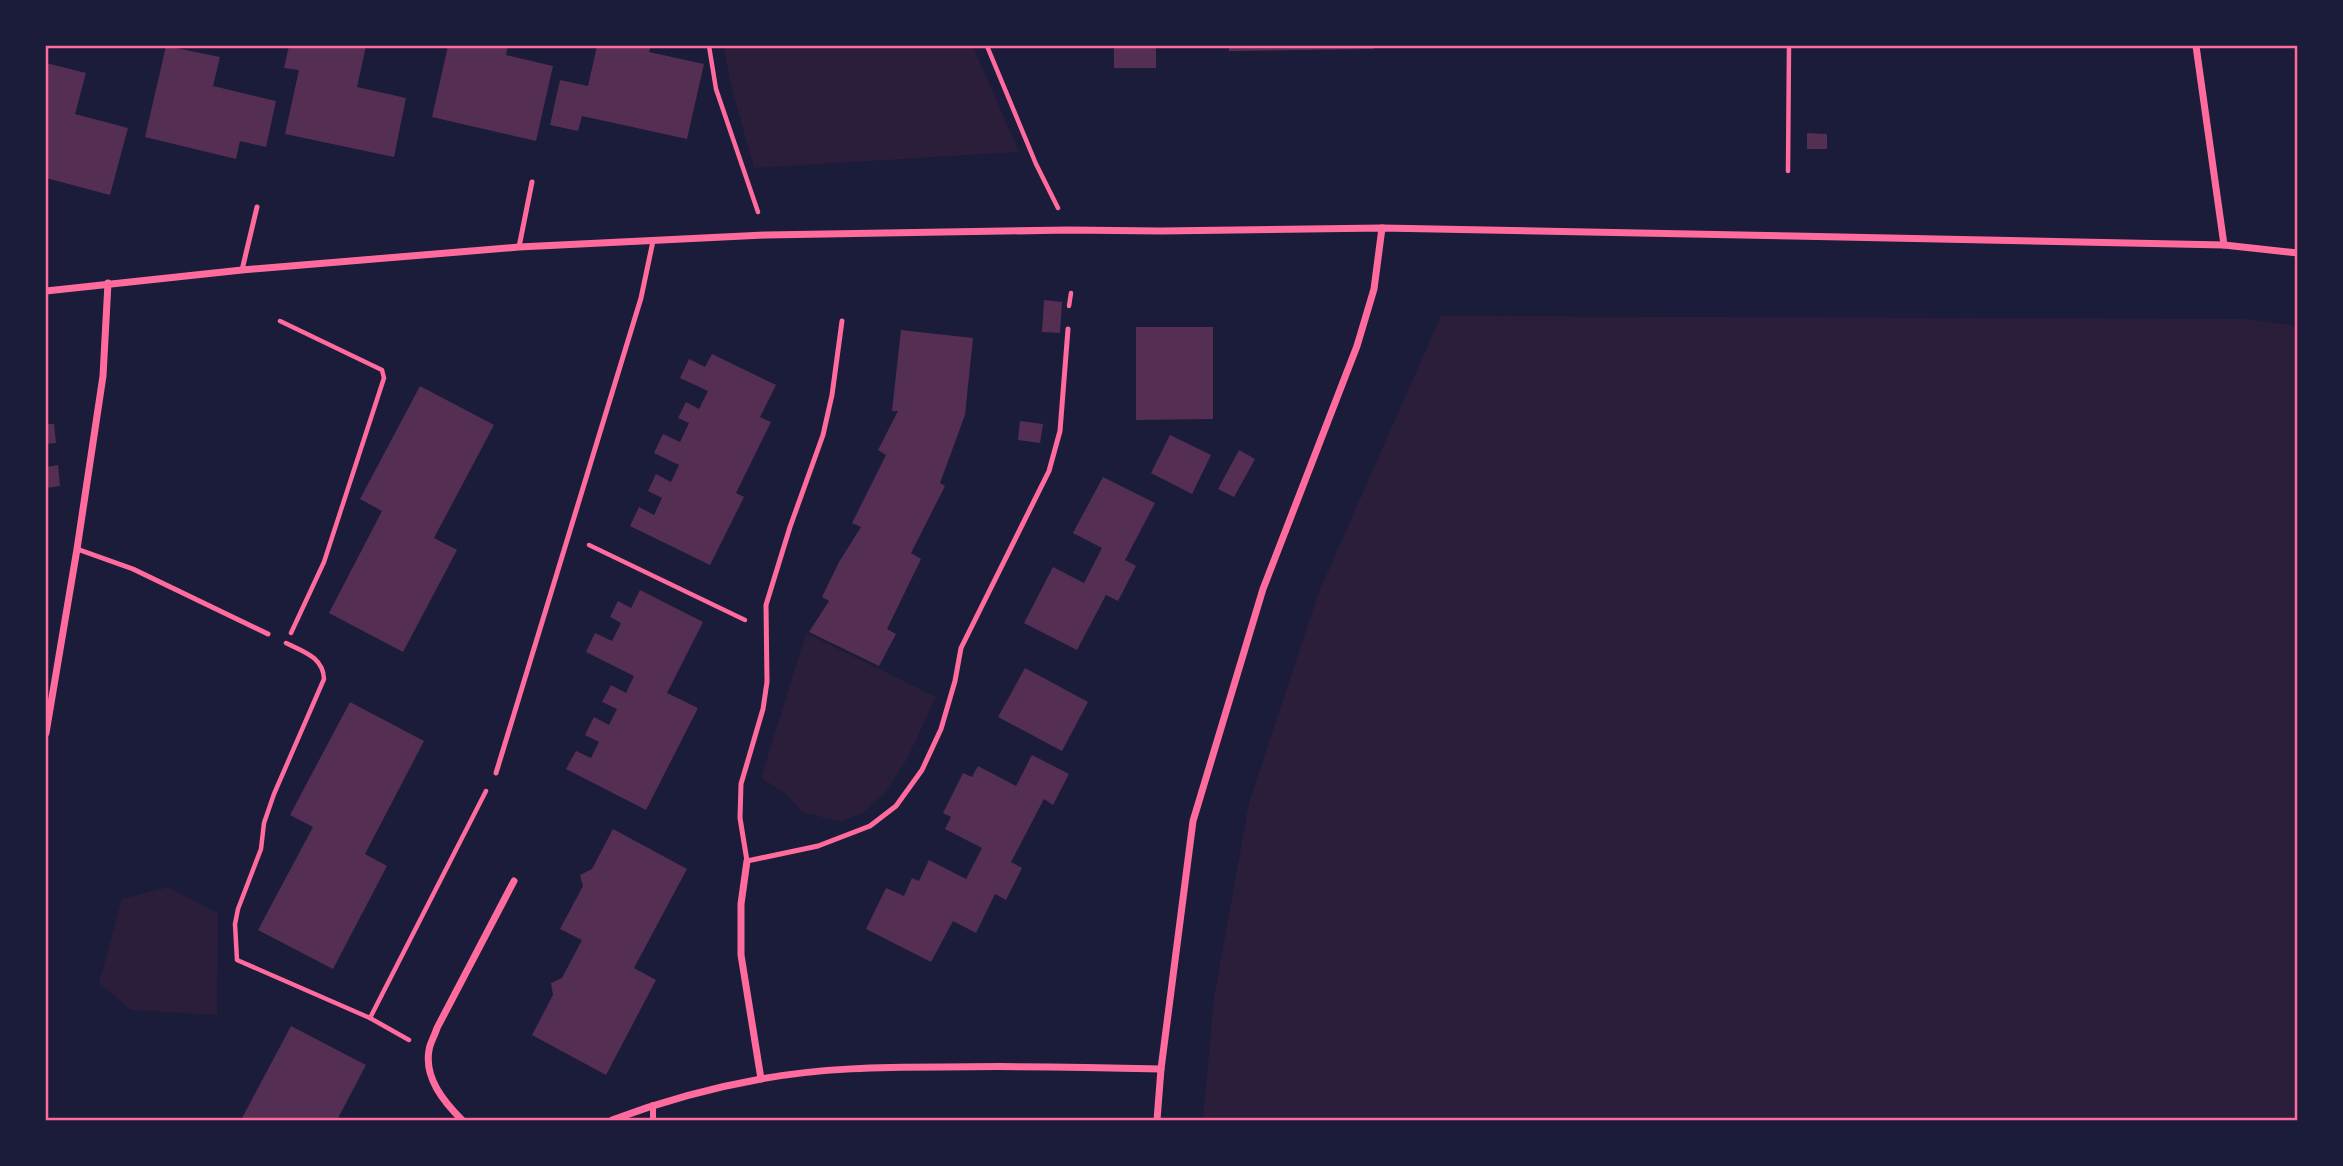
<svg xmlns="http://www.w3.org/2000/svg" width="2343" height="1166" font-family="'IBM Plex Sans',sans-serif">
<style>
.green{fill:#2a1e3b}
.building{fill:#542f53}
.lines{fill:none;stroke-linecap:round;stroke-linejoin:round}
.path{stroke:#ff6b9d;stroke-width:4.5}
.service{stroke:#ff6b9d;stroke-width:5}
.pedestrian{stroke:#ff6b9d;stroke-width:6}
.minor{stroke:#ff6b9d;stroke-width:7}
.neatline{fill:none;stroke:#ff6b9d;stroke-width:2.5}
</style>
<rect width="100%" height="100%" fill="#1b1b3a"/>
<g class="green">
<path d="M724 46H973L1019 152 754 168 730 82Z"/>
<path d="M1441 316 2245 319 2297 326V1120H1203L1214 998 1249 803 1318 594Z"/>
<path d="M806 633 936 697 907 759 884 794 862 813 841 821 803 813 785 793 761 778Z"/>
<path d="M168 887 218 913 217 1015 131 1010 99 983 122 899Z"/>
</g>
<g class="building">
<path d="M166 46 220 57 213 86 276 101 266 147 240 141 236 159 145 137Z"/>
<path d="M289 46H366L357 87 406 98 394 157 285 134 299 70 284 68Z"/>
<path d="M448 46H508L506 55 553 66 536 141 432 117Z"/>
<path d="M597 46H651L649 52 704 64 687 139 582 116 578 131 550 125 560 80 588 86Z"/>
<rect x="1114" y="46" width="42" height="22"/>
<path d="M1229 46H1374V49L1229 51Z"/>
<path d="M46 63 86 73 75 114 128 128 110 195 46 178Z"/>
<path d="M1807 133 1827 134V149H1807Z"/>
<path d="M1044 300 1062 302 1060 333 1042 332Z"/>
<path d="M1136 327H1213V419L1136 420Z"/>
<path d="M901 330 973 338 965 415 940 483 945 486 911 553 921 559 887 629 896 634 879 666 809 632 829 601 822 597 839 562 861 527 852 523 886 455 878 450 898 411H892Z"/>
<path d="M712 354 776 385 760 417 771 422 736 493 744 497 710 565 630 526 639 507 654 515 662 498 648 491 656 474 671 482 679 465 654 453 663 434 680 442 689 423 678 418 686 402 699 409 708 391 680 378 689 359 705 367Z"/>
<path d="M420 386 494 425 434 538 457 550 403 652 329 613 382 511 360 499Z"/>
<path d="M1020 421 1043 424 1040 443 1018 440Z"/>
<path d="M46 424H54L56 443 46 444Z"/>
<path d="M1170 435 1211 455 1192 494 1151 473Z"/>
<path d="M1239 450 1255 459 1234 497 1218 489Z"/>
<path d="M58 465 60 486 46 488V467Z"/>
<path d="M1103 477 1155 503 1125 560 1136 566 1118 601 1106 595 1077 650 1024 623 1053 567 1084 583 1102 548 1073 533Z"/>
<path d="M640 590 703 622 667 693 698 708 646 810 566 769 576 751 591 758 599 742 585 735 594 717 609 725 617 709 602 702 611 685 626 693 634 676 586 652 595 633 612 641 621 623 610 617 618 601 631 608Z"/>
<path d="M1025 668 1088 702 1062 751 998 717Z"/>
<path d="M350 702 424 741 365 854 387 866 333 969 258 930 313 827 290 815Z"/>
<path d="M1032 755 1069 774 1053 805 1044 799 1011 862 1022 868 1006 900 995 894 976 933 953 921 931 962 866 929 886 888 904 896 912 878 919 881 929 860 966 879 982 848 945 829 951 817 943 813 963 773 972 777 978 766 1016 786Z"/>
<path d="M613 829 687 869 634 968 656 980 606 1075 532 1035 553 995 551 983 562 978 582 940 560 929 583 886 580 875 592 869Z"/>
<path d="M291 1026 366 1065 337 1120H241Z"/>
</g>
<g class="lines">
<g class="path">
<path d="M709 46 716 89 758 212"/>
<path d="M987 46 1036 164 1058 208"/>
<path d="M1788 171 1789 46"/>
<path d="M1069 306 1071 293"/>
<path d="M280 321 382 370 384 378 324 562 291 633"/>
<path d="M589 545 745 620"/>
<path d="M286 643C304 652 323 657 324 679L274 794 264 823 261 849 238 909 235 924 237 960 370 1018 409 1040"/>
<path d="M370 1018 486 791"/>
</g>
<g class="service">
<path d="M519 247 532 182"/>
<path d="M242 270 257 207"/>
<path d="M842 321 832 395 823 435 790 527 766 605 767 682 763 709 741 784 740 818 747 861 818 846 870 826 896 806 922 770 941 729 955 681 961 648 1049 471 1060 431 1068 329"/>
<path d="M77 549 133 569 268 634"/>
<path d="M496 773 641 298 653 241"/>
</g>
<path class="pedestrian" d="M653 1105V1120"/>
<g class="minor">
<path d="M2196 46 2224 245"/>
<path d="M46 291 242 270 519 247 766 235 1069 230 1161 231 1382 228 1793 236 2224 245 2298 253"/>
<path d="M46 733 77 549 103 376 108 283"/>
<path d="M747 861 741 904V955L761 1079"/>
<path d="M462 1120C444 1102 424 1078 429 1050 430 1043 435 1035 437 1028L514 881"/>
<path d="M612 1120C660 1102 710 1088 761 1079 820 1068 882 1067 942 1067 1015 1066 1088 1067 1161 1069"/>
<path d="M1157 1120 1161 1069 1193 821 1263 589 1357 346 1374 289 1382 228"/>
</g>
</g>
<rect width="2343" height="1166" fill="none" stroke="#1b1b3a" stroke-width="94"/>
<rect x="47" y="47" width="2249" height="1072" class="neatline"/>
</svg>
